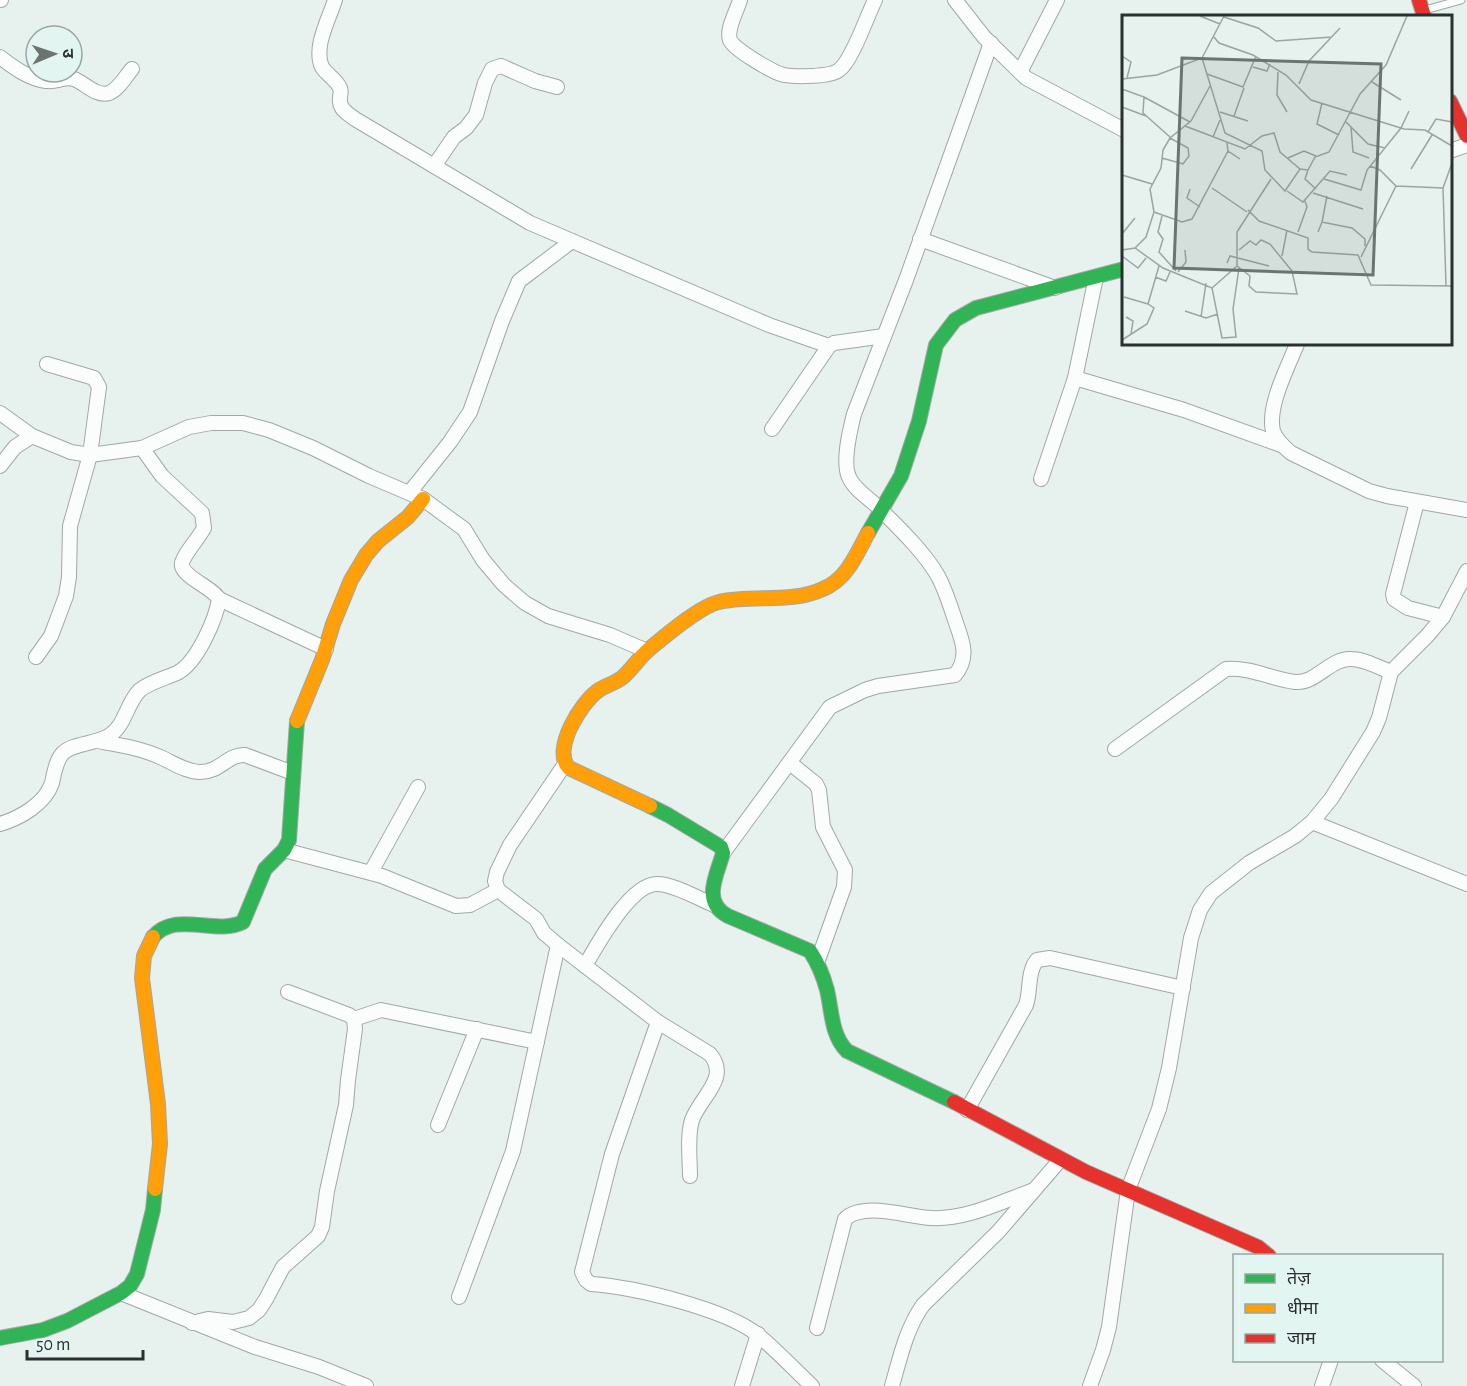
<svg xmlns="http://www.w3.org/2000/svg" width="1467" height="1386" font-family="'Alegreya Sans','Noto Sans Devanagari',sans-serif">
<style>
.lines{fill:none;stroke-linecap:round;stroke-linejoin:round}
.lane-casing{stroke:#a1a8a6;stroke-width:9}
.street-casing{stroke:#a1a8a6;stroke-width:16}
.fast-casing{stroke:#a1a8a6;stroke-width:16}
.slow-casing{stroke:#a1a8a6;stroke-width:16}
.jam-casing{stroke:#a1a8a6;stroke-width:16}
.lane{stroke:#fbfdfc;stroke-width:7}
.street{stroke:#fbfdfc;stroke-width:14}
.fast{stroke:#30b455;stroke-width:14}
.slow{stroke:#ff9f0a;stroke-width:14}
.jam{stroke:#e5322d;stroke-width:14}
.inset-road{fill:none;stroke:#9ba4a2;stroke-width:1.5}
.view{fill:#6c7472;fill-opacity:0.15;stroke:#6c7472;stroke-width:3}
.inset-edge{fill:none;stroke:#2a302f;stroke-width:3}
</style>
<rect width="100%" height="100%" fill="#e7f1ee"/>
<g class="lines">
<defs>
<path id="lane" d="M1425 10 1461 0"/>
<g id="street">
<path d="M0 0H1"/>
<path d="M335 0C329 19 313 47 322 67 327 75 336 79 340 88 342 93 339 97 340 102 341 111 349 114 355 119L530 223 769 325 829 346"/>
<path d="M740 0C737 11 726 29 730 40 733 49 774 73 784 75 795 77 831 77 839 70 852 61 867 16 875 0"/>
<path d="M955 0 984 37 1026 78 1124 130"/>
<path d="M0 57C13 67 29 79 46 81 56 83 64 76 74 79 85 83 96 97 109 93 118 90 126 76 132 69"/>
<path d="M1020 72 1057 0"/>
<path d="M1450 151 1467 145"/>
<path d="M434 166 454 137 466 128 476 115 485 83 492 69 501 66 535 81 557 87"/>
<path d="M920 239 1055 288"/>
<path d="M1297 344C1288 367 1267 406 1273 431 1276 440 1284 447 1291 453L1369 491 1387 496 1467 510"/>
<path d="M1075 378 1184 410 1281 445"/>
<path d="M0 413 32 436 71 452 90 455 142 448 189 427 211 423H243L269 430 313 448 369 476 423 499 464 529 483 560 504 585 525 603 548 616 610 635 647 651"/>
<path d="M772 429 829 346 834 343 884 336"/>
<path d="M0 466 15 447 32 436"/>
<path d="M1041 479 1075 378 1096 277"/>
<path d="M410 492 450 442 470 412 502 321 519 281 572 241"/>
<path d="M1417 502 1393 594 1394 599 1408 608 1443 617"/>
<path d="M219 599 326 649"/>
<path d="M36 657 51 636 66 596 69 577 70 526 90 455 99 387 94 378 47 364"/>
<path d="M97 741C119 745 140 748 160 757 174 763 184 771 199 772 220 773 227 754 245 755L293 773"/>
<path d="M1115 749 1226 669C1251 667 1271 679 1295 682 1316 684 1330 658 1351 659 1364 659 1378 667 1391 672"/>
<path d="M790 763 816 784 819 790 823 827 845 870 844 887 818 960"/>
<path d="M565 764 510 845 497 872 495 881 498 890 536 919 544 933 558 945 658 1022 710 1054C730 1078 701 1096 692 1120 687 1136 690 1159 690 1176"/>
<path d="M1312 822 1467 884"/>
<path d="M0 824C20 818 45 804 52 783 54 774 56 760 63 753 73 743 97 744 110 735 125 726 127 702 140 690 150 682 166 678 177 673 197 663 216 619 219 599 212 586 175 575 183 560 188 549 198 539 204 528L202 513 162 476 142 448"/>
<path d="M284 850 382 876 456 906 470 905 498 890"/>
<path d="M723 853 830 707 865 690 878 686 955 675C969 658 963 642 956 623 951 608 946 591 938 576 924 552 901 530 881 510 872 500 854 490 849 477 842 462 850 430 854 414L906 280 991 43"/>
<path d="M371 872 418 787"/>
<path d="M585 966C597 945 630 884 657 884 674 884 699 899 714 905"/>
<path d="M354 1019 381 1010 537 1042"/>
<path d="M658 1022 612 1154 582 1272 586 1280 591 1284C634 1287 726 1309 758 1335 777 1351 794 1369 812 1386"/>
<path d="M967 1110 1026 1005C1031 991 1027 972 1037 960L1050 958 1183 988"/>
<path d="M438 1125 477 1029"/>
<path d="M121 1293 255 1347 319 1367 366 1386"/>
<path d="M459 1297 513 1151 558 945"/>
<path d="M192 1323 208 1319 233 1322 249 1318 259 1310 266 1299 283 1267 318 1236 322 1227 327 1191 346 1105 348 1080 355 1029 354 1019 349 1015 288 992"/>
<path d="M817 1328 845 1219C864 1201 908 1217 931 1218 967 1220 1002 1201 1034 1190"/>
<path d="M1382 1360 1414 1386"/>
<path d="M742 1386 758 1334"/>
<path d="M892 1386C900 1358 906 1329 923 1305L998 1232 1061 1159"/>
<path d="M1090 1386 1103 1350 1109 1327 1128 1190 1159 1109 1169 1068 1191 938 1200 910 1211 893 1249 863 1295 836 1312 822 1331 799 1373 732 1379 718 1391 672 1427 636 1443 617 1467 571"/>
<path d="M1322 1386 1331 1360"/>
</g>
<g id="fast">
<path d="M868 533 901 476 919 421 936 345 955 320 976 308 1124 269"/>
<path d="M650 806 668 815 721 847 723 853C717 875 701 902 728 916L810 951C818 963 823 975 827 990 832 1011 831 1035 847 1051L954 1102"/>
<path d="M153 937C176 910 215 936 243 922L265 869 284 850 289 840 297 721"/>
<path d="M0 1338 43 1330 67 1321 121 1293 130 1286 137 1274 153 1210 155 1189"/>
</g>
<g id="slow">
<path d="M297 721 322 660 333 624 351 580 366 555 378 541 408 517 423 499"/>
<path d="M650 806 569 768C551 750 582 701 599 690 606 685 616 683 623 677 632 669 639 658 648 650 664 637 700 606 719 602 754 594 790 604 823 589 847 579 856 555 868 533"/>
<path d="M153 937 144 956 142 978 158 1104 160 1144 155 1189"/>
</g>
<g id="jam">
<path d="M1419 0 1424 16"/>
<path d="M1450 101 1467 136"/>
<path d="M954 1102 1086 1172 1258 1247 1269 1256"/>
</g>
</defs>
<use href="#lane" class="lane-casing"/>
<use href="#street" class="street-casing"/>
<use href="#fast" class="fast-casing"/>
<use href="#slow" class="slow-casing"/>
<use href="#jam" class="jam-casing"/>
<use href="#lane" class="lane"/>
<use href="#street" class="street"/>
<use href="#fast" class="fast"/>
<use href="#slow" class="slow"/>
<use href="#jam" class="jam"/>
</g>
<g transform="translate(1122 15)">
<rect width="330" height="330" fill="#e7f1ee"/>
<path class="inset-road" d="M78 1 98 9M102 2 136 13 154 26 210 22M91 21 97 28 131 40 164 60 189 85 282 114 303 115 330 131M0 41 9 47 5 63M80 43 103 118 140 136 143 155 163 176 178 154 186 155 193 142 207 137 238 79 264 50 285 1M131 52 145 56 148 49M156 57 155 80 165 97M85 59 121 72 134 41M0 64 35 60 80 43 102 1M250 67 279 85M177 69 187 46 218 13M0 74 22 82 21 98 48 122M22 82 68 107M200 88 195 109 217 120M0 92 24 101M98 97 126 106M112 101 122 73M224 107 246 129 263 133M63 111 123 134 140 121 152 118 158 137 178 154M229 112 231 137 247 143M306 117 314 104 330 107M91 122 98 105M105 128 106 136 118 144M40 143 61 149 67 141 66 133 48 123M166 143 182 136 194 141M248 151 258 155 274 171 321 173 324 271M289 154 310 120M186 155 183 164 194 174M0 160 30 169M202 164 239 175 245 155 279 113 287 96M90 173 125 197M321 173 330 148M68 174 65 183 78 192M165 176 181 187 208 156 225 160M191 178 241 194M126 195 137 206 186 223V234L190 237 236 240 249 270 330 271M32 197 60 207 70 204 106 136M40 201 36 217 41 224 37 237 54 256M200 207 205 181M176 217 185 192 183 186M196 217 200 207 230 213 243 224V231M0 219 13 203M13 233 41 253 90 273 100 323 114 322 111 294 117 253M0 235 13 233 24 222 32 197 28 174 39 153 41 135 48 123 69 106 88 71M0 241 16 253 24 243M160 241 165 215M239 242 274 171M105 248 108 241 147 251M115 251 128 261 127 271 134 277 175 279 170 256 148 229 139 225 134 230 128 226 117 235M56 257 64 247 63 235M33 262 44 266 48 257M90 273 115 251V217L149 164M2 282 26 289M63 296 84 303 96 299M4 302 11 306 9 319M79 302 84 268M0 325 25 309 32 293 26 289 37 251"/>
<path class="view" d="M60 43 259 49 251 260 52 253Z"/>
<rect width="330" height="330" class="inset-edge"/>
</g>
<rect x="1233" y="1254" width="210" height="108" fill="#e3f5f0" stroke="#99a6a3" stroke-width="1.5"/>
<rect x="1245" y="1274" width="30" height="9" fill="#30b455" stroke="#99a6a3" stroke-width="1.5"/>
<text x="1287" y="1284" font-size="18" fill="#2a302f">तेज़</text>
<rect x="1245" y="1304" width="30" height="9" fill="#ff9f0a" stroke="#99a6a3" stroke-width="1.5"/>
<text x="1287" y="1314" font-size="18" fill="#2a302f">धीमा</text>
<rect x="1245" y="1334" width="30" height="9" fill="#e5322d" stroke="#99a6a3" stroke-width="1.5"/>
<text x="1287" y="1344" font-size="18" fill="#2a302f">जाम</text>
<g transform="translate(54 54) rotate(88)"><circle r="28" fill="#e3f5f0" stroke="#99a6a3" stroke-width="1.5"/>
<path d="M0-4.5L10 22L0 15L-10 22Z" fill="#6c7472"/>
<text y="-9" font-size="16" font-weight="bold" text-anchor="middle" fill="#2a302f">उ</text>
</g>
<path d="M27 1350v9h116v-9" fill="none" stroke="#2a302f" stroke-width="3"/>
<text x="36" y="1350" font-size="18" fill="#2a302f" stroke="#e3f5f0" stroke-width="4.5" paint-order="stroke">50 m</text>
</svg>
